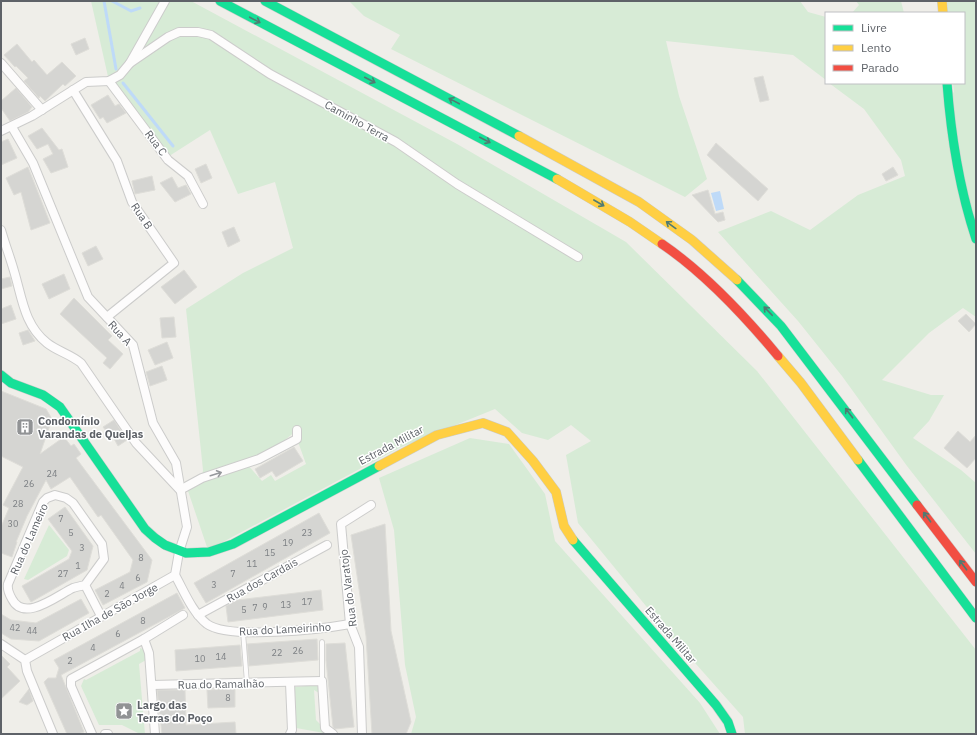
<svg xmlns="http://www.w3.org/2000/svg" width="977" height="735" font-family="'IBM Plex Sans',sans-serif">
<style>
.green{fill:#d7ebd6;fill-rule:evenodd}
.water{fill:#bedaf8}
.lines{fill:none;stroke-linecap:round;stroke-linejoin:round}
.stream{stroke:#bedaf8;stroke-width:3}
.building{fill:#d5d5d2;stroke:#deddd8}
.lane-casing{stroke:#cccccb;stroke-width:5.5}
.street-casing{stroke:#cccccb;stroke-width:10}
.fast-casing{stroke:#cbcbca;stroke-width:10}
.slow-casing{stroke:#cbcbca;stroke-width:10}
.jam-casing{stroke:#cbcbca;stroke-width:10}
.lane{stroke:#fdfcfc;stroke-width:4}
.street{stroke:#fdfcfc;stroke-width:8}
.fast{stroke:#16e098;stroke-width:9}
.slow{stroke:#ffcf43;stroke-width:9}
.jam{stroke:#f24e42;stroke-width:9}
.oneway{stroke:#507b72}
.oneway2{stroke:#96989c}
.labels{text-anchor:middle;stroke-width:3;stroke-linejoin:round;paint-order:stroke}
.number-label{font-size:9px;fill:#7d8084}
.street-label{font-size:11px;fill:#5e6268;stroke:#fff}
.poi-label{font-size:11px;font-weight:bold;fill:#5e6268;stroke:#fff;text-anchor:start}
</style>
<rect width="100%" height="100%" fill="#efeee9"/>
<g class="green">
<path d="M91 1H191L457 144 626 242 757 371 976 650V734H745L743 717 664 628 578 523 566 455 591 441 571 425 548 440 522 433 495 409 399 448 208 550 186 485 202 478 203 470 186 309 243 273 293 248 275 182 238 194 210 130 163 160 109 81ZM297 430V439L306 464 275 481 271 475 262 481 246 463 267 455Z"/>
<path d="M349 1H800L808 12 826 17V80L793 55 666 41 679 96 707 179 685 197 391 49 400 35 364 16Z"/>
<path d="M856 1H901L904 13H852L859 5Z"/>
<path d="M947 1H976V317L963 308 929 333 882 380 931 395H944L929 421 913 438 961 470 976 483V554L907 466 842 376 798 321 718 232 771 211 810 230 858 195 905 176 901 160 864 109 829 83H945L954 93 953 83H964V13H948Z"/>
<path d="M470 438 509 444 545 494 555 541 700 703 720 734H411L416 717 405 665 394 530 379 478Z"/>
<path d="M49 525 69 550 67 556 28 580 24 579Z"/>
<path d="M140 648 145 650 146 660 139 664 145 734H140L122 725H99L81 686 84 679 86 680 140 651Z"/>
<path d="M317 685 319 693 314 690 316 720 322 726 324 733 296 728 295 687Z"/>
</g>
<path class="water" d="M720 191 724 209 716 211 711 193Z"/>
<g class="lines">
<g class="stream">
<path d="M104 1 116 69"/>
<path d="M112 1 131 11 140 8"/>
<path d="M123 83 173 146"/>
</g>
</g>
<g class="building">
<path d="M85 38 89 49 76 55 71 44Z"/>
<path d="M17 44 32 62 34 60 47 75 62 62 76 76 65 86 63 84 45 101 40 96 39 98 24 81 28 78 16 66 15 67 4 55Z"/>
<path d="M763 76 769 100 760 102 754 78Z"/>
<path d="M16 88 32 107 28 112 10 121 1 108V101Z"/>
<path d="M108 95 115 106 119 104 126 113 107 123 103 117 100 119 91 105Z"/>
<path d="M42 128 59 150 62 149 68 167 51 173 43 159 53 154 48 144 37 149 28 136Z"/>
<path d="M8 139 17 158 1 165V142Z"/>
<path d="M716 143 768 189 758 201 707 155Z"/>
<path d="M206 164 212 178 201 183 195 169Z"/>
<path d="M28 167 50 223 31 230 21 192 14 195 6 178Z"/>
<path d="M893 167 898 175 886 181 882 174Z"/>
<path d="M152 176 155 190 135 194 132 181Z"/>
<path d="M172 177 178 188 186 185 191 194 175 202 160 183Z"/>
<path d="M708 190 715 214 723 212 725 220 718 222 692 195Z"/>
<path d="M234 227 240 241 228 247 222 232Z"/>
<path d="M96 246 103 259 88 266 82 253Z"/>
<path d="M184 270 197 287 175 304 161 287Z"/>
<path d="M64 274 70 289 49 299 42 284Z"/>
<path d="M10 277 12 286 1 289V279Z"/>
<path d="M74 298 112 336 108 340 123 354 110 369 103 363 107 358 60 314Z"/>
<path d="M11 305 16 319 1 324V309Z"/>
<path d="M966 314 976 324 969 332 958 321Z"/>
<path d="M174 317 176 337 162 338 160 318Z"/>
<path d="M28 330 35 341 23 345 19 333Z"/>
<path d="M167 342 173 358 155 365 148 350Z"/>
<path d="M162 366 167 380 150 386 146 372Z"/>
<path d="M1 391 46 409 52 419 40 454 64 437 71 446 74 444 81 454 76 458 152 560 147 582 103 605 95 590 130 572 133 560 101 515 98 517 70 477 51 489 46 480 27 516 16 542H17L12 557 1 553V527L9 508 3 505 23 467 1 456Z"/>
<path d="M114 420 127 440 118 446 112 435 110 436 103 427Z"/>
<path d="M958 431 970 442 976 435V458L967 468 944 448Z"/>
<path d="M294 447 303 461 276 477 272 471 260 478 255 469Z"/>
<path d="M65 507 93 546 87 570 31 602 22 586 69 559 72 551 48 519Z"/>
<path d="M319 513 330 533 206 603 194 583Z"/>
<path d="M385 524 391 631 411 722 406 734H372L366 636 351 535Z"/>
<path d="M321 590 323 610 228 622 226 606 237 600Z"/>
<path d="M177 593 185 608 61 675 84 732 78 734H67L44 682 48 678H56L59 668 54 660Z"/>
<path d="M81 599 89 613 39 641 11 639 1 633V614L11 620 36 623Z"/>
<path d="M317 639 318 660 249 666 247 644Z"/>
<path d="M345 643 354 727 335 729 333 727 326 660V644Z"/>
<path d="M240 645 242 666 176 671 175 650Z"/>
<path d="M1 655 10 664 7 667 20 681 1 699Z"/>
<path d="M29 689 33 701 27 705 19 702Z"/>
<path d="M235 689V707L208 708 207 690Z"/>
<path d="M157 690H185L186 725 235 722 236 734H162Z"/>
</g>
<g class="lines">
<defs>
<g id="lane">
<path d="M243 632 247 683"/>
<path d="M322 642V681"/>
</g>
<g id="street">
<path d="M1 63 42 110"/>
<path d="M130 63 168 37 179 32H198L211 35 270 74 396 142 457 184 578 257"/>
<path d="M109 81 168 160 188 176 203 204"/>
<path d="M73 90 117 161 132 202 174 263 107 317"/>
<path d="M12 127 33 163 88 297 133 345 153 423 176 463 187 527 179 552 175 575 25 660"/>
<path d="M1 131 32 116 86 82 109 81 120 75 130 63 165 1"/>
<path d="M1 230C5 244 10 257 14 271 22 297 24 325 47 343 57 351 70 354 81 363L136 443 180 490 202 478 259 459 297 439V430"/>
<path d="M55 495 66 498 73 503 102 544 104 559 85 585C81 586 76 587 73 588 58 595 24 623 12 599 9 594 7 590 8 584L43 502 47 498Z"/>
<path d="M175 575C184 591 192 612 207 624 229 640 322 629 350 624"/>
<path d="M85 585 101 616"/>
<path d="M198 615 327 545"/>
<path d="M144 639 183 615"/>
<path d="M1 644 25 660 27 671 53 734"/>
<path d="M290 683 292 730 290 734"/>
<path d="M152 685 322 681 325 728 333 734"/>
<path d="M92 734 71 686V679L144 639 149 653 155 734"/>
<path d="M105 734H108"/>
<path d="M362 734 359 647 350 624 341 524 371 505"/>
</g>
<g id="fast">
<path d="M220 1 557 179"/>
<path d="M265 1 519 136"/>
<path d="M947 83C951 136 959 188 976 239"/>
<path d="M737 280 781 326 917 505"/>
<path d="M1 375 11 383 43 395 60 407 145 529 155 538 165 545 186 553 209 552 233 544 379 466"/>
<path d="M858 460 976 618"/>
<path d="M573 540 716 705 728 722 732 734"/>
</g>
<g id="slow">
<path d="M942 1 943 13"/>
<path d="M519 136 639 202 692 240 737 280"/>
<path d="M557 179 630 222 662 244"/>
<path d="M778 356 801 383 858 460"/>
<path d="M379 466 437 435 483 423 507 432 533 461 556 492 564 526 573 540"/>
</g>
<g id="jam">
<path d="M662 244C706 274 744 315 778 356"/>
<path d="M917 505 976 582"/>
</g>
</defs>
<use href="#lane" class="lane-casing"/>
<use href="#street" class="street-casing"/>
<use href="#fast" class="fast-casing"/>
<use href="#slow" class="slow-casing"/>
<use href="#jam" class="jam-casing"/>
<use href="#lane" class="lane"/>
<use href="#street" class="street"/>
<use href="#fast" class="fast"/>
<use href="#slow" class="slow"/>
<use href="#jam" class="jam"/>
</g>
<defs><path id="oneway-shaft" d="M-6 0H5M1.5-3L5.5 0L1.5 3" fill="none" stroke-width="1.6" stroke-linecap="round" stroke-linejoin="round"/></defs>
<g class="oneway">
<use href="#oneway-shaft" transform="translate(255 20) rotate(28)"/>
<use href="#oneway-shaft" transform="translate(370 80) rotate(27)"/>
<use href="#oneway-shaft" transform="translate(454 101) rotate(-152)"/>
<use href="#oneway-shaft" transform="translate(485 140) rotate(27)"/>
<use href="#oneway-shaft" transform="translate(599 203) rotate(30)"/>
<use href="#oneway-shaft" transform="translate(671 225) rotate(-144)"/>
<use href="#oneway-shaft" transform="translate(768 311) rotate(-134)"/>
<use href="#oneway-shaft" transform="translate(849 413) rotate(-127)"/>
<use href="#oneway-shaft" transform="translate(927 517) rotate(-127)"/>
<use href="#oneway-shaft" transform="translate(963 565) rotate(-127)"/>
</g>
<use class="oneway2" href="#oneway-shaft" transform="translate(216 474) rotate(-17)"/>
<defs>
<symbol id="building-square" viewBox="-11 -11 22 22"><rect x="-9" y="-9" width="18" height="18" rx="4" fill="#919395" stroke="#fff"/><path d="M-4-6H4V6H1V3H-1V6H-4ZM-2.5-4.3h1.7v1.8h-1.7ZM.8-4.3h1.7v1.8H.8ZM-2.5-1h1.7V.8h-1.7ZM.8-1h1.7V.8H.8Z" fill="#fff"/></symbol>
<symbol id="sight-square" viewBox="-11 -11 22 22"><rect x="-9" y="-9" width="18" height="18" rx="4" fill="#919395" stroke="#fff"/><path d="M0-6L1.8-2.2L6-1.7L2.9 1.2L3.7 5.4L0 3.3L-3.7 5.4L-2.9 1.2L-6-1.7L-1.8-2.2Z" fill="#fff"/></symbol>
</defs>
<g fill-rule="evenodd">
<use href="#building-square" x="15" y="417" width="20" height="20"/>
<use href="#sight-square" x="114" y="701" width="20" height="20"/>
</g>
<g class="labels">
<g class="number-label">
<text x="52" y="477">24</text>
<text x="29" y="487">26</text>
<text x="18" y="507">28</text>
<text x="61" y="522">7</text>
<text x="13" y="527">30</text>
<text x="71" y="536">5</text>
<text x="307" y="536">23</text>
<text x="288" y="546">19</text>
<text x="82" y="551">3</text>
<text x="270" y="556">15</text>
<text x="141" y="561">8</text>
<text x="252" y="567">11</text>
<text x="78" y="569">1</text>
<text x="63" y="577">27</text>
<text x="233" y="577">7</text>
<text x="138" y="581">6</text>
<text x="214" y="588">3</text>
<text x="122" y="589">4</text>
<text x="107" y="597">2</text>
<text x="307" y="605">17</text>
<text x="286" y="608">13</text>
<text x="265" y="610">9</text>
<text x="255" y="611">7</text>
<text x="244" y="613">5</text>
<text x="143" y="624">8</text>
<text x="15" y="631">42</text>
<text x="32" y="634">44</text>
<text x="118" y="637">6</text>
<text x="93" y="651">4</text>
<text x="298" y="654">26</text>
<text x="277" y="656">22</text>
<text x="221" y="660">14</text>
<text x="200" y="662">10</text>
<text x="70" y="664">2</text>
<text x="228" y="701">8</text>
</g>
<g class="street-label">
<text transform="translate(357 121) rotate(29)" y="4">Caminho Terra</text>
<text transform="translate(156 143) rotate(53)" y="4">Rua C</text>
<text transform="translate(142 216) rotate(56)" y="4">Rua B</text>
<text transform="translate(120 333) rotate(48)" y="4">Rua A</text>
<text transform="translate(391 445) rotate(-28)" y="4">Estrada Militar</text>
<text transform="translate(29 539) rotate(-66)" y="4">Rua do Lameiro</text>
<text transform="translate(262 580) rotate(-29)" y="4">Rua dos Cardais</text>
<text transform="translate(348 588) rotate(-97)" y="4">Rua do Varatojo</text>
<text transform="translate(110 612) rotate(-29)" y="4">Rua Ilha de São Jorge</text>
<text transform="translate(285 629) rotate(-3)" y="4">Rua do Lameirinho</text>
<text transform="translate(671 635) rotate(49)" y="4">Estrada Militar</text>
<text transform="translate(221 684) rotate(-1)" y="4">Rua do Ramalhão</text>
</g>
<g class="poi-label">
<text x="38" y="425">Condomínio<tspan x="38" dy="13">Varandas de Queijas</tspan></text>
<text x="137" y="709">Largo das<tspan x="137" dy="13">Terras do Poço</tspan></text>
</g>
</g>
<rect width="977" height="735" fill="none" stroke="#5e6268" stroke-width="4"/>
<rect x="825" y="12" width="140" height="72" fill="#ffffff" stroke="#bfc0c3"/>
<rect x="833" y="25" width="20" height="6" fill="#16e098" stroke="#bfc0c3"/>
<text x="861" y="32" font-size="12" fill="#5e6268">Livre</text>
<rect x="833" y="45" width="20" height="6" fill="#ffcf43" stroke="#bfc0c3"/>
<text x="861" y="52" font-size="12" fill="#5e6268">Lento</text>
<rect x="833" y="65" width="20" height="6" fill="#f24e42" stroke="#bfc0c3"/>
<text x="861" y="72" font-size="12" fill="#5e6268">Parado</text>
</svg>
